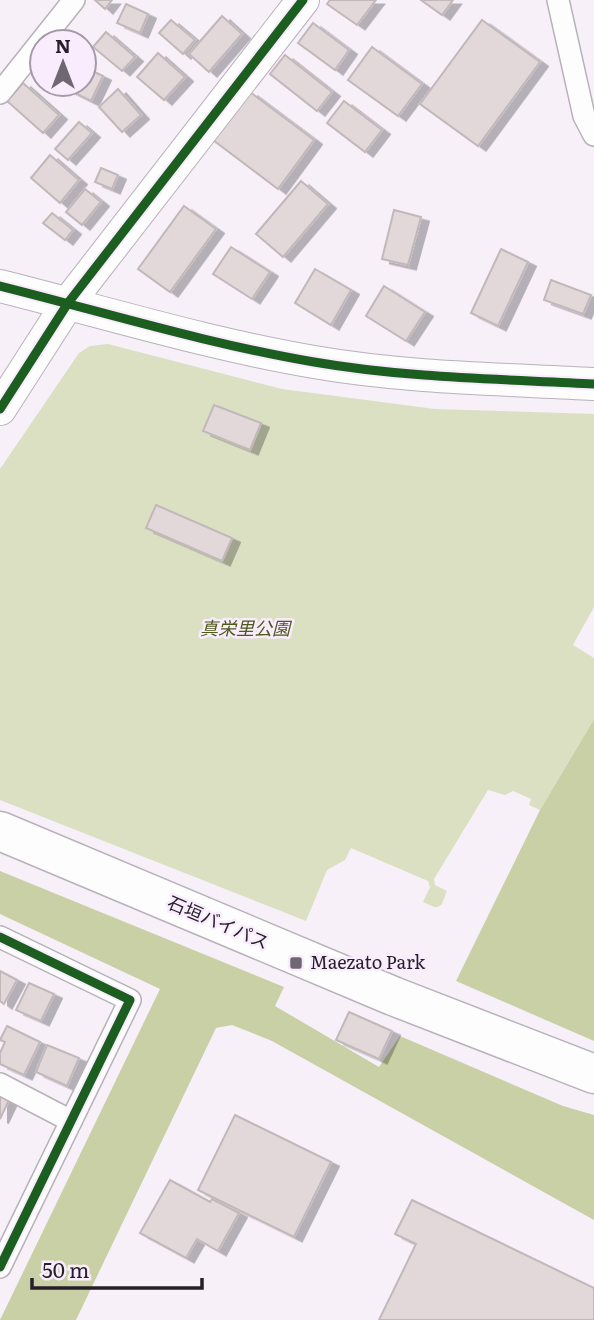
<svg xmlns="http://www.w3.org/2000/svg" width="594" height="1320" font-family="Literata,'Noto Sans JP',serif">
<style>
.green{fill:#dce0c3}
.forest{fill:#c9d0a5}
.building{fill:#e2d8da;stroke:#c2b8ba;stroke-width:2;filter:url(#shadow)}
.lines{fill:none;stroke-linecap:round;stroke-linejoin:round}
.street-casing{stroke:#b8b1ba;stroke-width:24}
.secondary-casing{stroke:#b8b1ba;stroke-width:34}
.highway-casing{stroke:#b8b1ba;stroke-width:41}
.street{stroke:#fefdfe;stroke-width:21}
.secondary{stroke:#fefdfe;stroke-width:32}
.highway{stroke:#fefdfe;stroke-width:38}
.cycleway-casing{stroke:#f9ecfd;stroke-width:13}
.cycleway{stroke:#1b5e20;stroke-width:9}
.poi-dot{fill:#6f6872;stroke:#f9ecfd;stroke-width:2.5}
.labels{text-anchor:middle;stroke-width:5;stroke-linejoin:round;paint-order:stroke}
.park-label{font-size:18px;font-style:italic;fill:#4e591c;stroke:#f9ecfd}
.street-label{font-size:18px;fill:#261e29;stroke:#f9ecfd}
.poi-label{font-size:18px;fill:#261e29;stroke:#f9ecfd;text-anchor:start}
</style>
<defs>
<filter id="shadow"><feDropShadow dx="8" dy="4.5" stdDeviation="0" flood-color="#0004"/></filter>
</defs>
<rect width="100%" height="100%" fill="#f7f0f9"/>
<path class="green" d="M108 344 282 389 435 409 594 414V607L573 645 594 658V719L540 810 529 805 531 799 513 791 505 795 488 790 434 879 435 885 447 891 442 904 438 907H434L423 902 430 887 428 881 351 848 345 860 327 870 306 921 0 800V469L79 353 90 346Z"/>
<g class="forest">
<path d="M594 719V1041L456 981 540 810Z"/>
<path d="M0 871 284 987 275 1006 379 1067 400 1036 563 1106 594 1115V1220L272 1041 232 1025 216 1028 76 1320H0L160 989 0 914Z"/>
</g>
<g class="building">
<path d="M95 0H112L105 9Z"/>
<path d="M330 0H376L357 25 327 4Z"/>
<path d="M421 0H453L442 15Z"/>
<path d="M126 4 148 14 140 33 117 23Z"/>
<path d="M222 16 242 34 209 72 189 54Z"/>
<path d="M171 20 195 40 183 54 159 33Z"/>
<path d="M482 20 540 62 478 146 420 104Z"/>
<path d="M313 23 349 50 335 70 298 43Z"/>
<path d="M106 32 135 57 122 71 93 47Z"/>
<path d="M372 47 422 84 398 116 348 80Z"/>
<path d="M158 53 185 77 164 100 137 77Z"/>
<path d="M285 55 332 92 317 111 270 74Z"/>
<path d="M84 67 103 76 91 101 69 90 71 84H84Z"/>
<path d="M23 83 59 115 43 133 7 101Z"/>
<path d="M118 89 141 115 122 132 99 107Z"/>
<path d="M250 92 314 140 278 189 213 140Z"/>
<path d="M344 101 382 130 365 152 327 123Z"/>
<path d="M79 122 92 133 68 160 55 149Z"/>
<path d="M50 155 79 180 60 203 31 178Z"/>
<path d="M101 168 118 175 112 189 95 182Z"/>
<path d="M301 181 328 204 283 257 256 234Z"/>
<path d="M85 189 101 202 82 225 66 212Z"/>
<path d="M184 206 216 229 170 292 138 269Z"/>
<path d="M394 210 421 217 408 265 382 259Z"/>
<path d="M52 213 73 230 65 240 43 223Z"/>
<path d="M231 247 270 272 252 299 213 274Z"/>
<path d="M501 249 528 262 498 326 471 313Z"/>
<path d="M315 269 351 290 331 325 295 303Z"/>
<path d="M551 280 591 295 583 314 544 300Z"/>
<path d="M384 286 425 312 406 341 366 316Z"/>
<path d="M214 405 261 423 250 450 203 431Z"/>
<path d="M156 505 232 538 222 561 146 528Z"/>
<path d="M0 971 17 980 4 1004 0 1001Z"/>
<path d="M29 983 54 994 41 1021 16 1010Z"/>
<path d="M349 1012 392 1031 379 1059 336 1040Z"/>
<path d="M7 1026 40 1042 24 1075 0 1064V1053L5 1042 0 1040Z"/>
<path d="M47 1045 79 1058 67 1086 36 1072Z"/>
<path d="M0 1096 9 1100 0 1119Z"/>
<path d="M235 1115 331 1162 294 1237 198 1190Z"/>
<path d="M170 1180 210 1202 212 1199 239 1213 218 1251 197 1239 186 1258 140 1233Z"/>
<path d="M412 1200 594 1288V1320H379L416 1244 395 1234Z"/>
</g>
<g class="lines">
<defs>
<g id="street">
<path d="M558 0 584 116 594 135"/>
<path d="M0 93 74 0"/>
<path d="M0 937 130 1000 0 1267"/>
<path d="M0 1084 71 1121"/>
</g>
<g id="secondary">
<path d="M0 286C104 312 208 344 314 362 406 378 501 379 594 384"/>
<path d="M0 409 68 303 303 0"/>
</g>
<path id="highway" d="M0 831 393 996 594 1074"/>
</defs>
<use href="#street" class="street-casing"/>
<use href="#secondary" class="secondary-casing"/>
<use href="#highway" class="highway-casing"/>
<use href="#street" class="street"/>
<use href="#secondary" class="secondary"/>
<use href="#highway" class="highway"/>
<defs>
<g id="cycleway">
<path d="M0 286C104 312 208 344 314 362 406 378 501 379 594 384"/>
<path d="M0 409 68 303 303 0"/>
<path d="M0 937 130 1000 0 1267"/>
</g>
</defs>
<use href="#cycleway" class="cycleway-casing"/>
<use href="#cycleway" class="cycleway"/>
</g>
<rect class="poi-dot" x="289" y="956" width="14" height="14" rx="3.5"/>
<g class="labels">
<g class="park-label">
<text x="245" y="635">真栄里公園</text>
</g>
<g class="street-label">
<text transform="translate(218 923) rotate(23)" y="6">石垣バイパス</text>
</g>
<g class="poi-label">
<text x="310" y="969">Maezato Park</text>
</g>
</g>
<g transform="translate(63 63)"><circle r="33" fill="#f9ecfd" stroke="#a59aa8" stroke-width="2"/>
<path d="M0-5L12 26L0 18L-12 26Z" fill="#6f6872"/>
<text y="-10" font-size="19" font-weight="bold" text-anchor="middle" fill="#261e29">N</text>
</g>
<path d="M32 1278v10h170v-10" fill="none" stroke="#261e29" stroke-width="3.5"/>
<text x="42" y="1278" font-size="21" fill="#261e29" stroke="#f9ecfd" stroke-width="5" paint-order="stroke">50 m</text>
</svg>
